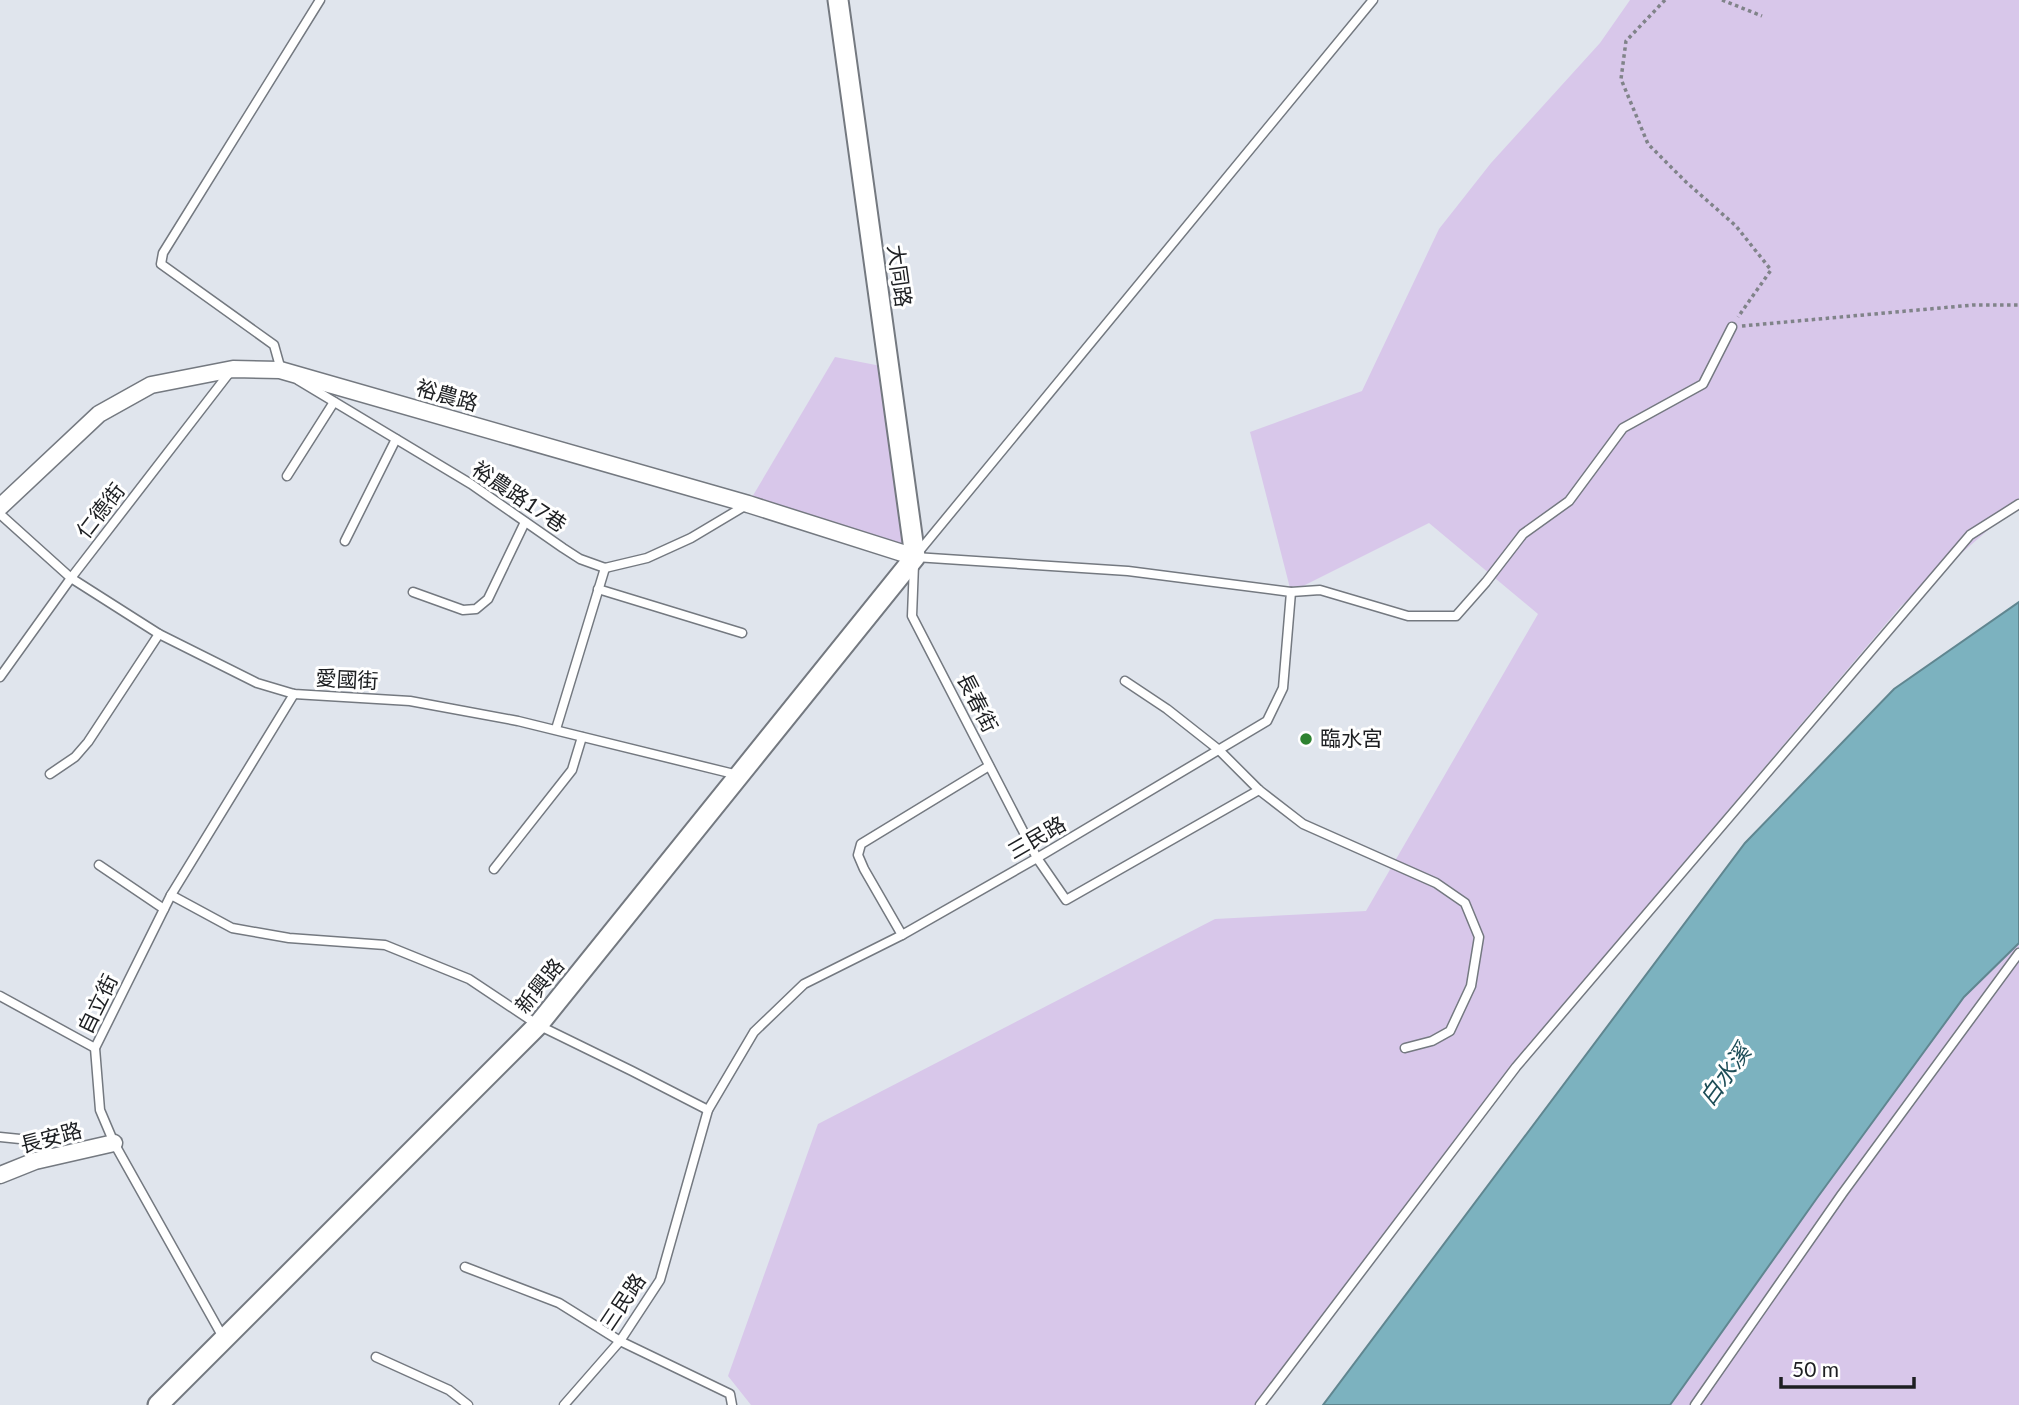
<svg xmlns="http://www.w3.org/2000/svg" width="2019" height="1405" font-family="Lato,'Noto Sans TC',sans-serif">
<style>
.green{fill:#d8c7ea}
.water{fill:#7cb2bf;stroke:#608690;stroke-width:2}
.lines{fill:none;stroke-linecap:round;stroke-linejoin:round}
.service-casing{stroke:#747980;stroke-width:11}
.minor-casing{stroke:#747980;stroke-width:19}
.tertiary-casing{stroke:#747980;stroke-width:23}
.path{stroke:#808389;stroke-width:3.5;stroke-dasharray:3.5 3.5;stroke-linecap:butt}
.service{stroke:#fff;stroke-width:8}
.minor{stroke:#fff;stroke-width:16}
.tertiary{stroke:#fff;stroke-width:19}
.poi-dot{fill:#2d8230;stroke:#fff;stroke-width:2.5}
.labels{text-anchor:middle;stroke-width:6;stroke-linejoin:round;paint-order:stroke}
.street-label{font-size:21px;fill:#1d1f22;stroke:#fff}
.poi-label{font-size:21px;fill:#1d1f22;stroke:#fff;text-anchor:start}
.water-label{font-size:23px;font-style:italic;fill:#1c4c56;stroke:#fff}
</style>
<rect width="100%" height="100%" fill="#e0e5ed"/>
<g class="green">
<path d="M1630 0H2019V503L1901 606 1630 926 1474 1122 1265 1405H751L728 1376 818 1124 1215 919 1366 911 1538 614 1429 523 1291 592 1250 432 1362 391 1439 229 1491 163 1600 43Z"/>
<path d="M835 357 891 368 911 552 748 504Z"/>
<path d="M2019 943V1405H1670L1817 1198 1964 997Z"/>
</g>
<path class="water" d="M2019 602V943L1964 997 1817 1198 1670 1405H1323L1745 843 1894 689Z"/>
<g class="lines">
<defs>
<g id="service">
<path d="M281 370 274 345 161 264 163 253 320 0"/>
<path d="M298 380 471 484 563 548 580 559 605 568 647 558 691 538 748 504"/>
<path d="M287 476 334 402"/>
<path d="M0 514 71 578 159 634 257 683 294 694 410 701 518 721 738 775"/>
<path d="M345 541 396 439"/>
<path d="M916 555 1373 0"/>
<path d="M914 564 912 616 1037 858 1066 900 1259 790"/>
<path d="M598 589 742 633"/>
<path d="M413 592 463 610 476 609 488 599 525 522"/>
<path d="M1291 592 1320 590 1408 616H1456L1486 582 1523 534 1569 501 1623 428 1703 384 1732 327"/>
<path d="M0 677 71 578 230 372"/>
<path d="M1125 681 1167 709 1219 750 1259 790 1303 824 1436 883 1465 903 1479 937 1471 986 1450 1031 1432 1041 1405 1048"/>
<path d="M556 729 605 568"/>
<path d="M50 774 75 757 88 742 159 634"/>
<path d="M99 865 164 909"/>
<path d="M494 869 572 770 582 737"/>
<path d="M171 895 232 928 289 938 385 945 469 979 538 1025 632 1071 708 1110"/>
<path d="M902 935 864 869 858 855 861 844 989 766"/>
<path d="M0 996 95 1048"/>
<path d="M0 1137 20 1139 53 1154"/>
<path d="M465 1267 559 1303 620 1341 730 1394 732 1405"/>
<path d="M224 1339 114 1143 100 1110 95 1048 171 895 294 694"/>
<path d="M376 1357 449 1390 468 1405"/>
<path d="M564 1405 620 1341 660 1280 708 1110 754 1032 804 984 902 935 1037 858 1267 721 1283 688 1291 592 1128 571 915 557"/>
<path d="M1260 1405 1516 1067 1970 535 2019 504"/>
<path d="M1695 1405 1842 1194 2019 953"/>
</g>
<g id="minor">
<path d="M0 507 99 414 151 385 233 369 280 370 748 504 915 557"/>
<path d="M0 1175 35 1161 114 1143"/>
</g>
<path id="tertiary" d="M158 1405 538 1025 915 557 838 0"/>
</defs>
<use href="#service" class="service-casing"/>
<use href="#minor" class="minor-casing"/>
<use href="#tertiary" class="tertiary-casing"/>
<g class="path">
<path d="M1665 0 1626 41 1621 79 1648 144 1686 182 1736 226 1771 270 1738 317"/>
<path d="M1722 0 1762 16"/>
<path d="M1742 326 1973 305H2019"/>
</g>
<use href="#service" class="service"/>
<use href="#minor" class="minor"/>
<use href="#tertiary" class="tertiary"/>
</g>
<circle class="poi-dot" cx="1306" cy="739" r="7"/>
<g class="labels">
<g class="street-label">
<text transform="translate(899 276) rotate(82)" y="7">大同路</text>
<text transform="translate(447 396) rotate(16)" y="7">裕農路</text>
<text transform="translate(519 497) rotate(34)" y="7">裕農路17巷</text>
<text transform="translate(101 511) rotate(-52)" y="7">仁德街</text>
<text transform="translate(347 680) rotate(3)" y="7">愛國街</text>
<text transform="translate(977 703) rotate(63)" y="7">長春街</text>
<text transform="translate(1037 838) rotate(-30)" y="7">三民路</text>
<text transform="translate(540 986) rotate(-51)" y="7">新興路</text>
<text transform="translate(98 1004) rotate(-64)" y="7">自立街</text>
<text transform="translate(51 1138) rotate(-15)" y="7">長安路</text>
<text transform="translate(623 1302) rotate(-56)" y="7">三民路</text>
</g>
<g class="poi-label">
<text x="1320" y="746">臨水宮</text>
</g>
<g class="water-label">
<text transform="translate(1725 1075) rotate(-54)" y="8">白水溪</text>
</g>
</g>
<path d="M1781 1377v10h133v-10" fill="none" stroke="#1d1f22" stroke-width="3.5"/>
<text x="1792" y="1377" font-size="21" fill="#1d1f22" stroke="#ffffff" stroke-width="5" paint-order="stroke">50 m</text>
</svg>
